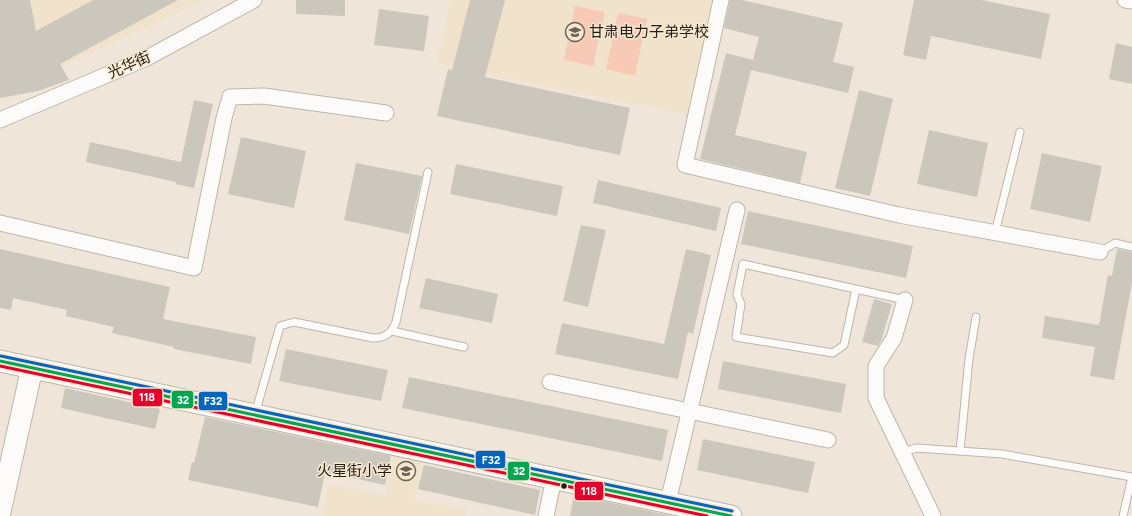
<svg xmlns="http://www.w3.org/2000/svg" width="1132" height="516" font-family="Figtree,'Noto Sans SC',sans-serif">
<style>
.built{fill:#f1e2cb}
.green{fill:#f7cab5}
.building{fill:#ccc7bc}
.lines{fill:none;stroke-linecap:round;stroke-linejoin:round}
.lane-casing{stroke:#bcb6ab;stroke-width:9}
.street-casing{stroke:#bcb6ab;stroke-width:17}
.secondary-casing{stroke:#bcb6ab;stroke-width:23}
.lane{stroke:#fdfbf9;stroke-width:7}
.street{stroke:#fdfbf9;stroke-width:15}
.secondary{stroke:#fdfbf9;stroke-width:21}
.bus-1-casing{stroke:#f8e8d0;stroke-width:6}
.bus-2-casing{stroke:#f8e8d0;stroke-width:6}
.bus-3-casing{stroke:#f8e8d0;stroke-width:6}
.bus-1{stroke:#00a651;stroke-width:3}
.bus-2{stroke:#e4002b;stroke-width:3}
.bus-3{stroke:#0065bd;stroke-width:3}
.bus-dot{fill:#231d15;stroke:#f8e8d0;stroke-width:1.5}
.labels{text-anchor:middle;stroke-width:3;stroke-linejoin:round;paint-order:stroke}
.poi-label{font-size:15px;fill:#231d15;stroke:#f8e8d0;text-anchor:start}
.street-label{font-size:15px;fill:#231d15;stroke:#f8e8d0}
.line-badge{stroke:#f8e8d0;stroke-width:1.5}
.badge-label{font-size:11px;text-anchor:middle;font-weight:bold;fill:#fff}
</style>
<rect width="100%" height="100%" fill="#efe6d9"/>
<g class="built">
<path d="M0 0H204L0 96Z"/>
<path d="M450 0H713L689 115 437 64Z"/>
<path d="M395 451 423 457 414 499 467 511 465 516H322L329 484 385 496Z"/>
</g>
<g class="green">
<path d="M575 6 605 12 593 66 564 60Z"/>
<path d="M618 13 647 19 635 76 606 69Z"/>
</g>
<g class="building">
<path d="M0 0H30L36 31 93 0H178L60 64 69 80 38 91 0 98Z"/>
<path d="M296 0H345V16L296 14Z"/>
<path d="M470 0H505L485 77 630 108 620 155 437 116 448 69 452 70Z"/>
<path d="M730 0H742L843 23 833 62 854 67 848 93 751 70 735 135 807 152 800 183 700 159 726 53 753 60 759 37 724 28Z"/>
<path d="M914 0H982L1050 14 1041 59 931 36 926 60 903 55Z"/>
<path d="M379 9 429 16 424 51 374 45Z"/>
<path d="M1116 43 1132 47V84L1109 79Z"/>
<path d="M859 90 893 99 870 196 835 188Z"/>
<path d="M194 100 213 104 194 188 176 184V182L86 162 90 142 181 162Z"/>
<path d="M929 130 988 143 977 197 917 184Z"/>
<path d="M241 137 306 151 294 208 228 194Z"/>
<path d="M1042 153 1102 166 1090 222 1030 209Z"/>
<path d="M356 163 422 176 409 234 344 220Z"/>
<path d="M456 164 563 186 557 216 450 194Z"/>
<path d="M598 180 721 208 716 231 593 203Z"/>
<path d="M748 211 913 246 906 278 741 244Z"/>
<path d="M581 225 606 230 588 307 563 301Z"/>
<path d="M0 249 170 287 163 319 256 337 251 364 174 349V347L112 333 114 327 66 316 67 310 13 298 11 310 0 308Z"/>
<path d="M686 249 711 255 693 334 688 332 678 379 555 354 562 323 664 344Z"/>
<path d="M1117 249 1132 252V283L1114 380 1090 376 1095 347 1042 338 1045 316 1099 325 1108 275 1112 276Z"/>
<path d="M426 278 498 294 492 323 419 308Z"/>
<path d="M874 299 892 304 881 341 878 346 862 342Z"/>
<path d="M286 349 388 370 381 401 279 381Z"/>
<path d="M723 361 846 384 841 413 718 389Z"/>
<path d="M409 377 668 430 662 461 402 408Z"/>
<path d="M65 388 160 409 155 429 61 408Z"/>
<path d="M205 417 391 456 385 485 325 472 318 507 188 480 192 462 194 463Z"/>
<path d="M703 439 815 462 808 493 697 470Z"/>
<path d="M424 465 540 490 535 515 418 489Z"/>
<path d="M574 495 673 516H570Z"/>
</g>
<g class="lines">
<defs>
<g id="lane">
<path d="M995 233 1020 132"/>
<path d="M1100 252 1115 243 1132 247"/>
<path d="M856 289 844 345 833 353 736 337 741 304 737 295 743 264 905 300"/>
<path d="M392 331 464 347"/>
<path d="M255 414 280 326 294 322 373 338C385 338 392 333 396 322L428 172"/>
<path d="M960 451 969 359 976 317"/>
<path d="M902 452 917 448 1002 454 1132 477"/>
<path d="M1123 516 1132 477"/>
</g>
<g id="street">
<path d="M721 0 685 165 899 215 1100 252"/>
<path d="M1125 0 1132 1"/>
<path d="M0 120 147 58 254 0"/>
<path d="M0 223 194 268 224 118 230 97 264 96 386 113"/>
<path d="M905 300 894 338 876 366V398L933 516"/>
<path d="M550 382 828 440"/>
<path d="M668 502 737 210"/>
<path d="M546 516 554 478"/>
</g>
<g id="secondary">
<path d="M0 361 731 516"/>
<path d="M0 512 32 368"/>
</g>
</defs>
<use href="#lane" class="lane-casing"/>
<use href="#street" class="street-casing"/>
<use href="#secondary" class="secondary-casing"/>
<use href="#lane" class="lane"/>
<use href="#street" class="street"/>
<use href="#secondary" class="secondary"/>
<defs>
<path id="bus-1" d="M0 361 731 516"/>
<path id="bus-2" d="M0 366 707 516"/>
<path id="bus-3" d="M1 356 732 511"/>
</defs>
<use href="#bus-1" class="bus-1-casing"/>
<use href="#bus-2" class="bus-2-casing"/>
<use href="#bus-3" class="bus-3-casing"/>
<use href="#bus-1" class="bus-1"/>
<use href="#bus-2" class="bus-2"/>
<use href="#bus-3" class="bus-3"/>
</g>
<defs>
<symbol id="school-ring" viewBox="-11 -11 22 22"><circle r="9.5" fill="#f8e8d0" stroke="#6a635a" stroke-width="1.5"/><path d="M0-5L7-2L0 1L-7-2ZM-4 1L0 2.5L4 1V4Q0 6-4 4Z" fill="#6a635a"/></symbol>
</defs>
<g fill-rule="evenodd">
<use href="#school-ring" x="564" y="21" width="22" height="22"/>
<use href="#school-ring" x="395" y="460" width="22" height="22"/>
</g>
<circle class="bus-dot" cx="564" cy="486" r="3.5"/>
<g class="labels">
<g class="poi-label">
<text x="589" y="37">甘肃电力子弟学校</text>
<text x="392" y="476" text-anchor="end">火星街小学</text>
</g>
<g class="street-label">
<text transform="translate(129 65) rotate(-24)" y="5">光华街</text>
</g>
</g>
<g class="line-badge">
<rect x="132" y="388" width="31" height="19" rx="4" fill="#e4002b"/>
<rect x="171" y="390" width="23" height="19" rx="4" fill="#00a651"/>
<rect x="198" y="391" width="30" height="20" rx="4" fill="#0065bd"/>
<rect x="475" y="450" width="31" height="19" rx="4" fill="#0065bd"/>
<rect x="507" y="461" width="23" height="20" rx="4" fill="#00a651"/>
<rect x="574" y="481" width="30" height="20" rx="4" fill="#e4002b"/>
</g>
<g class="badge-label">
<text x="147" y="401">118</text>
<text x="183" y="404">32</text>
<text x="213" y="405">F32</text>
<text x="491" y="464">F32</text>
<text x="519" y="475">32</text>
<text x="589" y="495">118</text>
</g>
</svg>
